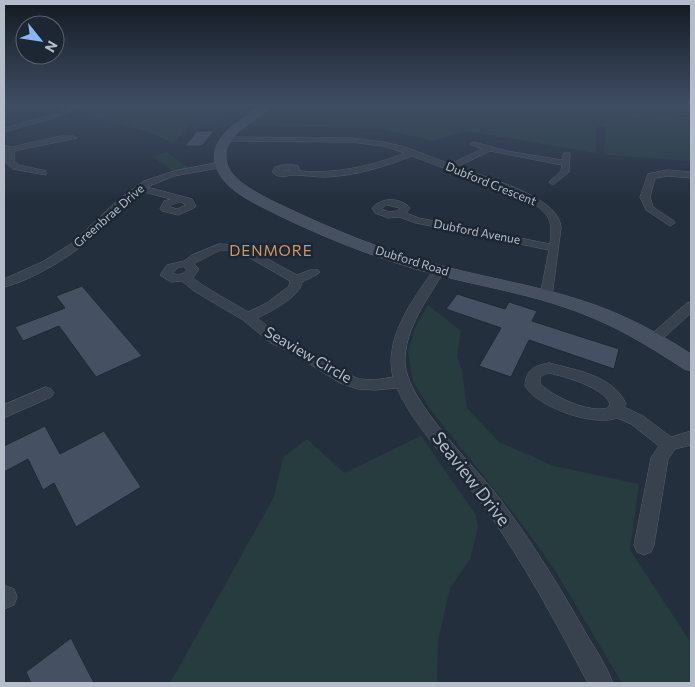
<svg xmlns="http://www.w3.org/2000/svg" width="695" height="687" font-family="Commissioner,sans-serif">
<style>
.green{fill:#263c3f}
.building{fill:#455162;stroke:#1f2835}
.lines{fill:none;stroke-linecap:round;stroke-linejoin:round}
.street-casing{stroke:#565f6c;stroke-width:1}
.secondary-casing{stroke:#565f6c;stroke-width:1}
.street{fill:#38414e;fill-rule:evenodd}
.secondary{fill:#465061;fill-rule:evenodd}
.labels{text-anchor:middle;stroke-width:5;stroke-linejoin:round;paint-order:stroke}
.far-street-label{font-size:12px;fill:#b4bcc9;stroke:#1d2633}
.far-quarter-label{font-size:15px;letter-spacing:1px;fill:#d59563;stroke:#1d2633}
.street-label{font-size:15px;fill:#b4bcc9;stroke:#1d2633}
.near-street-label{font-size:18px;fill:#b4bcc9;stroke:#1d2633}
</style>
<rect width="100%" height="100%" fill="#242f3e"/>
<g class="green">
<path d="M86 105H242L214 123 193 122 173 143 148 132 79 113Z"/>
<path d="M276 105H523L691 117V161L604 155 606 127 596 126V153L467 131 432 141 383 129 249 125Z"/>
<path d="M540 105H691V116Z"/>
<path d="M167 152 189 168 173 171 152 156Z"/>
<path d="M428 305 461 331 457 357 462 370 467 408 499 442 554 466 639 484 630 550 691 643V683H622L556 572 526 529 430 409 413 381 408 353 414 330Z"/>
<path d="M421 436 476 515 478 527 470 559 450 588 438 640 437 683H170L274 497 283 457 307 439 344 473Z"/>
</g>
<g class="building">
<path d="M197 131H214L202 146H185Z"/>
<path d="M82 286 142 356 96 377 59 326 23 341 15 327 65 308 56 296Z"/>
<path d="M457 294 505 309 509 302 537 311 532 321 619 349 614 369 529 340 511 377 479 366 501 328 446 309Z"/>
<path d="M45 426 60 454 104 431 141 487 76 527 54 483 43 490 28 459 4 472V446Z"/>
<path d="M71 638 94 683H31L26 672Z"/>
</g>
<g class="lines">
<defs>
<g id="street">
<path d="M75 105H84L63 115 4 132V128L59 113Z"/>
<path d="M61 136H73L77 138 14 151V162L19 165 46 171V175L13 169 6 163V151L4 150V145L11 147Z"/>
<path d="M224 137 351 138 383 142 405 147 450 164 482 149 470 144 474 142 507 151 562 160 564 153H570L569 172 553 185 549 182 561 171 562 165 490 151 457 167C484 177 560 196 561 228L552 296 546 300 540 296 549 250 416 223 399 217 388 218 375 213 372 208C382 197 400 197 410 208L406 213 419 218 550 244C553 218 549 214 528 200L412 156C384 167 355 176 325 177 314 177 304 175 293 175 284 176 279 179 272 172L275 167 288 164 298 166 300 171C337 174 371 166 405 153L383 146 351 142 227 141H224ZM288 170 291 171H281ZM387 205 400 208 397 211 389 212 382 209Z"/>
<path d="M221 162 225 165 224 167 174 176 147 187 192 199 196 206 194 208 178 215 162 211 160 209 164 201 171 199 140 191C123 204 110 220 95 235 73 255 33 280 4 287V279L42 262 71 244 118 200 144 181 174 171ZM181 202 186 205 177 209 170 207 171 205Z"/>
<path d="M668 170 691 172V178L668 176 655 178 650 197 653 207 674 221 675 223 670 226 646 210 640 197 648 174Z"/>
<path d="M219 244 242 245 297 275 310 270H318L320 272 318 274 302 282C300 297 270 312 257 318L281 337 302 347 350 375 359 379 375 380 393 377C383 338 414 298 435 268H443L445 270C428 298 404 329 405 363 407 402 475 466 500 499 531 541 558 584 584 630 594 647 606 665 613 683H588C556 623 524 562 484 507 456 468 417 432 397 388L375 390 358 389 340 383 292 353 271 343 243 320 194 291 182 281 171 282 160 275 167 265 184 261 192 255ZM221 250H236L290 281 289 286 267 303 248 312 202 285 193 278 199 269 194 264ZM184 267 187 270C184 274 177 276 172 273L178 268Z"/>
<path d="M691 302V313L658 343H648L646 340 648 337 687 303Z"/>
<path d="M549 363C576 370 614 376 626 404L624 407 643 416 671 437 691 431V445L675 449 668 459 654 545 651 552 644 555 637 552 634 545 651 458 659 446 631 424 617 418C594 427 537 407 525 386 526 369 534 366 549 363ZM549 373C566 377 603 387 610 404L608 408C588 413 556 398 540 384V377Z"/>
<path d="M46 387 51 389 54 393 51 397 4 418V405Z"/>
<path d="M6 586 14 589 17 597 14 605 4 609V587Z"/>
</g>
<path id="secondary" d="M263 105H274C258 122 219 133 227 164 233 184 269 199 287 208 332 229 379 249 428 262 479 277 532 284 583 301 621 313 657 332 691 354V371L684 369C648 345 611 323 570 309 526 293 479 286 434 274 380 260 328 239 278 215 257 204 221 190 215 163 209 135 244 118 263 105Z"/>
</defs>
<use href="#street" class="street-casing"/>
<use href="#secondary" class="secondary-casing"/>
<use href="#street" class="street"/>
<use href="#secondary" class="secondary"/>
</g>
<linearGradient id="sky" x2="0" y2="1"><stop stop-color="#141a22"/><stop offset="0.52" stop-color="#3f4d63"/><stop offset="1" stop-color="#3f4d63" stop-opacity="0"/></linearGradient>
<rect width="695" height="201" fill="url(#sky)"/>
<g class="labels">
<g class="far-street-label">
<text transform="translate(491 184) rotate(22)" y="4">Dubford Crescent</text>
<text transform="translate(109 216) rotate(-41)" y="4">Greenbrae Drive</text>
<text transform="translate(477 232) rotate(11)" y="4">Dubford Avenue</text>
<text transform="translate(412 261) rotate(17)" y="4">Dubford Road</text>
</g>
<g class="far-quarter-label">
<text x="271" y="256">DENMORE</text>
</g>
<g class="street-label">
<text transform="translate(308 355) rotate(30)" y="5">Seaview Circle</text>
</g>
<g class="near-street-label">
<text transform="translate(471 479) rotate(52)" y="6">Seaview Drive</text>
</g>
</g>
<rect width="695" height="687" fill="none" stroke="#b4bcc9" stroke-width="10"/>
<g transform="translate(40 40) rotate(120)"><circle r="24" fill="#1d2633" stroke="#59626f"/>
<path d="M0-4L9 19L0 12L-9 19Z" fill="#8ab4f8"/>
<text y="-8" font-size="14" font-weight="bold" text-anchor="middle" fill="#b4bcc9">N</text>
</g>
</svg>
